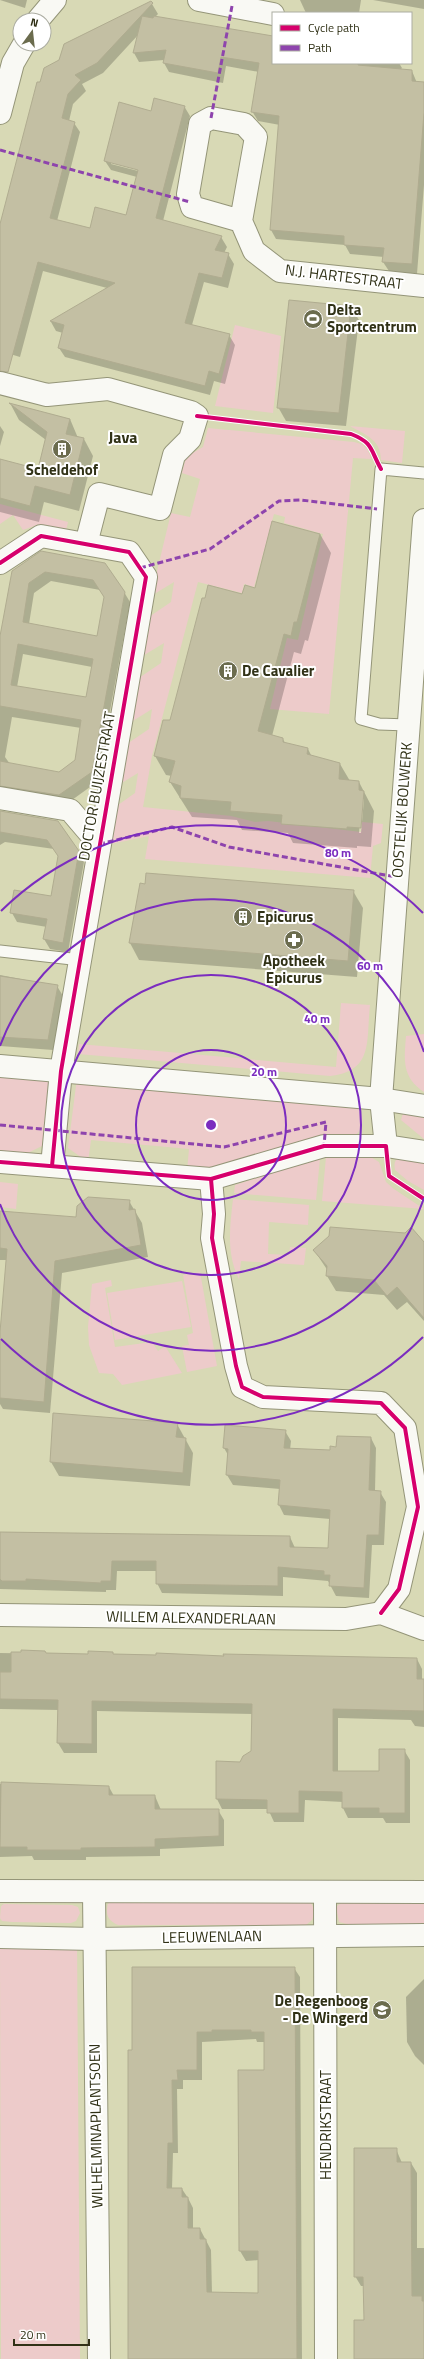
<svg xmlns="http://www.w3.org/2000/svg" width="424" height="2359" font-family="'Titillium Web',sans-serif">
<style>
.green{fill:#edcbca}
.shadow{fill:#0003;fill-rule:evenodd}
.building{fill:#c3bfa3;stroke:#b0ac90;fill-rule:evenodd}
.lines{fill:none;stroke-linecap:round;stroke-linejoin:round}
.lane-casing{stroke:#949578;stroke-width:13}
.street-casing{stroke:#949578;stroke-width:24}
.lane{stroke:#f9f9f4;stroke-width:11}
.street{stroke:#f9f9f4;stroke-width:22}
.quiet{stroke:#8e44ad;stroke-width:3;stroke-dasharray:6 3;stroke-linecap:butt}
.cycleway-casing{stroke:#fff;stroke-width:6}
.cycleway{stroke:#d6006c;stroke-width:4}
.ring{fill:none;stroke:#7b2cbf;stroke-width:2}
.labels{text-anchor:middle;stroke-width:4;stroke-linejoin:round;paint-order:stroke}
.street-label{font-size:15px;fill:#303116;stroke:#fff}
.poi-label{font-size:15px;font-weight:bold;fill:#303116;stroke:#fff;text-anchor:start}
.neighbourhood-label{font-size:16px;font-weight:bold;fill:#303116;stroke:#fff}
.centre{fill:#7b2cbf;stroke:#fff;stroke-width:2}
.ring-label{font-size:12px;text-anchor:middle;font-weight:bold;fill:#7b2cbf;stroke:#fff;stroke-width:4;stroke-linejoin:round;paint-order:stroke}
</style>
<rect width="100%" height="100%" fill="#d8d9b5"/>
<g class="green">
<path d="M235 325 281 336 273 413 215 406Z"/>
<path d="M350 426 405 431 402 463 381 460C381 440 366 435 350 426Z"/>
<path d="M208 428 354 442C364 444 369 449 371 459L353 458 329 714 270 709 287 638 298 640 323 534 284 523 285 517 274 514 254 587 244 584 242 593 198 582 152 756 143 807 231 816 255 822 268 821 361 832 362 822 383 824 381 843 373 846 370 878 145 859 149 836 106 845 111 810 135 793 138 773 115 787 124 746 149 729 152 709 128 724 136 680 161 663 164 643 141 657 146 619 171 602 174 582 151 596 171 513 190 517 200 479 182 473 186 457 203 447Z"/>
<path d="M0 504 68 522 66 530 37 525 23 530 13 515 0 524Z"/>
<path d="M341 1003 370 1005C366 1041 374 1071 330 1076L78 1054 79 1044 336 1067Z"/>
<path d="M424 1034V1092C402 1077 404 1061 406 1036Z"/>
<path d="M0 1073 50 1077 42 1146 22 1156 0 1154Z"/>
<path d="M77 1078 359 1108C364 1119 364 1127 355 1136L219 1170 187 1171 189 1149 91 1140 88 1162 68 1148Z"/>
<path d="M404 1110 424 1114V1139L401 1120Z"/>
<path d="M369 1156 379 1162 386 1182 394 1189 424 1209 322 1201 326 1157Z"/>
<path d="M401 1157 424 1160V1190L408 1181 395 1170C394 1163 394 1160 401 1157Z"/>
<path d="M320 1158 316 1200 234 1193 235 1185Z"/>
<path d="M0 1182 18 1184 16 1209 0 1207Z"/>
<path d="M233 1199 309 1205 308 1225 269 1222 268 1254 289 1255 290 1247 306 1248 304 1265 241 1261 239 1279C226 1254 230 1226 233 1199Z"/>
<path d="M200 1272 217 1366 187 1372 182 1346 189 1345 187 1335 193 1333 183 1275Z"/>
<path d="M111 1280 112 1286 105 1288 115 1347 152 1342 158 1351 165 1346 182 1373 122 1385 113 1374 99 1373 89 1345 88 1327 92 1284Z"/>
<path d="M182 1281 191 1327 115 1340 107 1293Z"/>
<path d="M424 1899V1926L351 1925 339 1922 336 1907 343 1901Z"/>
<path d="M111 1901H310L315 1911 312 1920 306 1925H118C108 1921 105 1914 108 1904Z"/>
<path d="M4 1904 72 1905 78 1907 80 1913 76 1921 71 1923 12 1922 2 1921 0 1918 1 1906Z"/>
<path d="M77 1942 80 2359H1L0 1943Z"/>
</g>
<g class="shadow">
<path d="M0 0H27L25 8Z"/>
<path d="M300 0H361L359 13H306Z"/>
<path d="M373 0H424V9Z"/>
<path d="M152 4 158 14 155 17 273 37V63H399L402 68 400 70 412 71 417 83H424V185L417 274 389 271 383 262 384 257 350 254 345 245 276 239 271 230 280 125 258 121 252 111 259 72 226 66 223 83 169 72 164 63V60L139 62 134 53 139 34 103 73 82 84 86 91 73 104 69 121 74 123 80 132 57 221 91 229 127 216 137 177 111 170 105 161 152 112 184 106 190 116 163 221 221 237 227 247 224 253 228 254 234 264 228 288 204 282 192 325 229 335 235 345 225 384 214 381 210 395 65 357 59 348 63 333 56 331 51 322 107 288 43 271 20 357 0 351V228L41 84ZM111 162 143 170 142 172 111 164Z"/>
<path d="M351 307 359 320 346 426 286 421 278 407Z"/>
<path d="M11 405 70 419 78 438 84 439 93 456 79 511 44 502 39 522 0 512V460L38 471 46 440 19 420Z"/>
<path d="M0 426 4 432 0 446Z"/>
<path d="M320 534 331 553 308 641 305 640 301 654 294 652 272 736 283 739 285 743 308 749 312 757 340 764 350 781 359 782 374 811 371 847 357 846V848L293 843 288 833 242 830 237 820 192 817 170 782 172 776 166 775 155 756 170 722 243 595 255 589ZM362 799H364L361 833H359Z"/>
<path d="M41 552 124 592 130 602 97 782 65 805 9 795 0 782V641ZM51 581 100 590 105 598 98 637 29 624 34 593ZM23 654 92 667 87 698 17 687ZM12 717 81 728 76 761 59 773 10 764 5 757Z"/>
<path d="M0 812 78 852 84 862 68 952 50 949 44 939 47 927 17 922 12 913 52 898 59 857 54 849 5 842 0 845Z"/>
<path d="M141 884 353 891 363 908 357 977 139 960 130 943Z"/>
<path d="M0 975 57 986 63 996 53 1050 0 1046Z"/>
<path d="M129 1201 142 1223 148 1257 62 1273 50 1413 3 1409 0 1404V1345L7 1260H0V1212L77 1218Z"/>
<path d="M424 1244V1321L407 1302 397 1310 384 1295 336 1291 327 1276 328 1271 314 1250Z"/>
<path d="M177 1424 193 1453 190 1486 59 1476 51 1462Z"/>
<path d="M285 1431 291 1441 290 1450 331 1451 371 1438 376 1448 375 1491 380 1492 386 1502 384 1545H372L369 1598 336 1596 328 1581 283 1577V1596L162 1593 157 1583V1571H117L116 1590H106V1592L0 1589V1532L290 1537 295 1548 329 1549 330 1519 284 1515 279 1505 280 1489 233 1485 227 1475 228 1455 224 1448Z"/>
<path d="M0 1653 417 1659 422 1669V1680H424V1727L415 1726 411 1720 338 1718V1772H380L404 1750 410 1760V1823H386L383 1818H348L343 1808V1802L305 1800 304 1822H274L268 1809H222L217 1799 240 1763 252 1752V1714L97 1711V1753H64L58 1743 59 1710 0 1709Z"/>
<path d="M0 1784 109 1787 114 1796H155L161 1810H218L224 1820V1846L160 1849V1856L86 1857V1860H34L32 1856 0 1857Z"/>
<path d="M294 1968 300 1977 302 2359H129L133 2051ZM256 2039 257 2042H265V2071L240 2251 246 2261 259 2260 260 2294 212 2293 211 2250 200 2229H193V2208L188 2198 182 2189H172L173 2153H178L177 2089H183V2080H202V2042Z"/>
<path d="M424 1979V2065L415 2056 407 2042 406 1997Z"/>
<path d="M396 2149 402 2163H411L417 2173V2248H424V2359H355L365 2321 364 2286H361L355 2276Z"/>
</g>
<g class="building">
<path d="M151 1 153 3 97 63 75 75 81 80 68 94 62 118 75 122 50 218 90 228 95 207 126 215 138 170 104 161 119 102 151 111 154 98 185 106 156 218 222 236 215 250 229 253 222 278 199 273 185 323 230 334 219 374 209 371 205 386 58 348 64 325 50 321 115 283 38 262 8 372 0 371V224L37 82H40L44 68 59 60 64 44Z"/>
<path d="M142 16 153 18 154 16 273 36V63H358V65L412 70V81L424 82V113L412 264 382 262 384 248 344 245V236L270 230 279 116 251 112 259 63 221 57 218 73 163 63 166 50 133 53Z"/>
<path d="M289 300 351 306 339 413 277 408Z"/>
<path d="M9 403 70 419 66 434 84 438 70 495 35 486 30 506 0 498V459L38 469 47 432Z"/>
<path d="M272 521 320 534 297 622H294L291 636 284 634 258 731 283 738V742L308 748 307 754 340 763 339 779 359 781V790L364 791 361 828 347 827V829L281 824 282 815 230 811 231 802 180 798 181 786 169 782 175 761 154 756 163 720H170L202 598H205L208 585 242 594 245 585 255 588Z"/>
<path d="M41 551 105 563 125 592 92 772 59 795 0 786V761L59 772 75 760 81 720 0 706V636L12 571ZM45 572 93 580 104 597 97 636 23 622 29 583ZM18 644 93 659 86 697 11 685Z"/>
<path d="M0 811 58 821 79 851 63 943 43 939 47 919 10 913 14 890 51 896 58 856 47 840 0 832Z"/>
<path d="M146 873 354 890 348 961 129 943 140 883 145 884Z"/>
<path d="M0 976 58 985 48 1040 0 1037Z"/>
<path d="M88 1197 130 1200 129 1210 135 1209 141 1245 55 1261 44 1402 0 1398V1332L7 1249 0 1248V1211L76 1217 77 1206Z"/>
<path d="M330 1227 405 1233 411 1227 424 1242V1318L397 1287 387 1296 374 1280 326 1276 327 1266 313 1250 329 1236Z"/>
<path d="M53 1413 178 1423 176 1437 186 1438 183 1473 50 1462Z"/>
<path d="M225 1425 286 1430 284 1448 330 1450V1446L336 1447 337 1436 371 1437 369 1490 381 1491 379 1535H367L364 1588 329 1586 330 1575H324V1571L278 1567V1586L156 1584V1561H112L111 1581H101V1583L26 1579V1581H2L0 1579V1532L290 1536V1547L328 1548 330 1510 278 1505 280 1480 226 1475 228 1449 223 1448Z"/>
<path d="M21 1650 45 1651 46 1653 88 1654V1651L113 1652V1654L156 1655V1653L224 1656 223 1654 417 1658V1679H424V1711L333 1709V1771H379V1749H405V1813H379V1808H342V1792L299 1791V1813H267V1800L216 1799V1761L240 1762 243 1756 251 1751 252 1704 92 1701V1744L57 1743 58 1700 0 1699V1672H11V1652H21Z"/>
<path d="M1 1782 109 1786V1795H155V1809H219V1836L155 1839V1847L81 1848V1850H27V1847H0Z"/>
<path d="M132 1967H295L297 2359H128V2050H132ZM212 2030H251V2032H264V2070H238L239 2251H258V2293L207 2292 206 2239H200V2228H188V2197H182V2188H167L168 2143H173L172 2080H178L177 2070H197V2032H212Z"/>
<path d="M354 2148H397V2162H411L412 2296H422V2301H424V2359H354V2320H364L363 2277H354Z"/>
</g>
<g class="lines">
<defs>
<g id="lane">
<path d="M408 725 379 724 361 719 381 469 424 473"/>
<path d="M0 951 81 960"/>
</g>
<g id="street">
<path d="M199 0 273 14"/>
<path d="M38 20 55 0"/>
<path d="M0 113 13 63 24 44"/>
<path d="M241 221 192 207 188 194 200 124 211 118 244 124 256 137 241 221 254 251 280 271 424 286"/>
<path d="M0 383 47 395 108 389 191 412 197 416 190 439 174 455 160 509 99 494 86 544"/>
<path d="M0 563 41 536 129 552 146 577 61 1071 52 1166"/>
<path d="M0 798 70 810 99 844"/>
<path d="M0 1066 381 1099 424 1106"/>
<path d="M386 1146 381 1099 424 520"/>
<path d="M0 1162 211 1179 324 1146H386L424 1152"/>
<path d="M211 1179 214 1214 212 1238 236 1366 242 1387 263 1397 381 1403 405 1428 418 1507 399 1589 381 1613"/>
<path d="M0 1615 346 1619 381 1613 424 1629"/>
<path d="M0 1891 424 1892"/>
<path d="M94 1892 99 2359"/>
<path d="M325 1892 326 2359"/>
<path d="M0 1937 93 1939 424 1935"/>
</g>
</defs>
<use href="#lane" class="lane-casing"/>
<use href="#street" class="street-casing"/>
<use href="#lane" class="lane"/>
<use href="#street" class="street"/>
<g class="quiet">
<path d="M211 118 232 6"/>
<path d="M0 150 190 202"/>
<path d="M140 568 210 549 279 501 301 500 377 509"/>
<path d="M99 844 172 827 229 847 396 877"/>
<path d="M0 1125 224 1147 326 1122 324 1146"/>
</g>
<defs>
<g id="cycleway">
<path d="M197 416 351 434C374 443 370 450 381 469"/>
<path d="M0 563 41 536 129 552 146 577 61 1071 52 1166"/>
<path d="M0 1162 211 1179 324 1146H386L389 1176 424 1199"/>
<path d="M211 1179 214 1214 212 1238 236 1366 242 1387 263 1397 381 1403 405 1428 418 1507 399 1589 381 1613"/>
</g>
</defs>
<use href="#cycleway" class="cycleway-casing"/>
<use href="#cycleway" class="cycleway"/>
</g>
<g class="ring">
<circle cx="211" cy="1125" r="75"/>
<circle cx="211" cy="1125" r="150"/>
<path d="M424 1198A225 225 0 0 1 0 1204M0 1046A225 225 0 0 1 424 1052"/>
<path d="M423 1337A300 300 0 0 1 1 1339M1 911A300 300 0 0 1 423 913"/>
</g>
<defs>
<symbol id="stadium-disc" viewBox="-11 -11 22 22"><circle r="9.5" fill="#6b6c4e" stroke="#fff"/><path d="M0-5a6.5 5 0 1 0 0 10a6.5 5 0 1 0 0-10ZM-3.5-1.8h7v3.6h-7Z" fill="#fff"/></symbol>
<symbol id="building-disc" viewBox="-11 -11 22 22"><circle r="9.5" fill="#6b6c4e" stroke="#fff"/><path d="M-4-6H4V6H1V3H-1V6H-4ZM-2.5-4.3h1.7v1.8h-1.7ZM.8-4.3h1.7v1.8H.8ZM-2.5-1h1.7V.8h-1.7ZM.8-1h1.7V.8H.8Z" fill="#fff"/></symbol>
<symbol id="pharmacy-disc" viewBox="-11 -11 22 22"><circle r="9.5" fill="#6b6c4e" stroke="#fff"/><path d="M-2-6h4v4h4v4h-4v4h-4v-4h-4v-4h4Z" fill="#fff"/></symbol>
<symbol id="school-disc" viewBox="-11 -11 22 22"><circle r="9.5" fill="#6b6c4e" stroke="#fff"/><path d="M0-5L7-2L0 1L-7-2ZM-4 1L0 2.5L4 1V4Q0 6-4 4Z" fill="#fff"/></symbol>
</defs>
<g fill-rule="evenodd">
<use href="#stadium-disc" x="302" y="308" width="22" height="22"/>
<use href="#building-disc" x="51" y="438" width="22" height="22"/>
<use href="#building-disc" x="217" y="660" width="22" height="22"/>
<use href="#building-disc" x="232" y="906" width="22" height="22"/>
<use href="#pharmacy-disc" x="283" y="929" width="22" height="22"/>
<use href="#school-disc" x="371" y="1999" width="22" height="22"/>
</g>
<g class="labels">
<g class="street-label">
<text transform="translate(344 277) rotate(7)" y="5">N.J. HARTESTRAAT</text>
<text transform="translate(97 786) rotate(-80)" y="5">DOCTOR BUIJZESTRAAT</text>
<text transform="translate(402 810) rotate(-86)" y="5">OOSTELIJK BOLWERK</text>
<text transform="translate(191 1618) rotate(1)" y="5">WILLEM ALEXANDERLAAN</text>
<text transform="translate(212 1937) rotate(-1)" y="5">LEEUWENLAAN</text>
<text transform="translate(326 2125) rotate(-90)" y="5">HENDRIKSTRAAT</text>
<text transform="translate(96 2126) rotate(-91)" y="5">WILHELMINAPLANTSOEN</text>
</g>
<g class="poi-label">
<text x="327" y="315">Delta<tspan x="327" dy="17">Sportcentrum</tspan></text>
<text x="62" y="475" text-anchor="middle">Scheldehof</text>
<text x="242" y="676">De Cavalier</text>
<text x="257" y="922">Epicurus</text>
<text x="294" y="966" text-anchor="middle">Apotheek<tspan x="294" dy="17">Epicurus</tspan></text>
<text x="368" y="2006" text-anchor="end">De Regenboog<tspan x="368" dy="17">- De Wingerd</tspan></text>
</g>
<g class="neighbourhood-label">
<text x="123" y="443">Java</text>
</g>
</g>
<circle cx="211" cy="1125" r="6" class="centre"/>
<g class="ring-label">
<text x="338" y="857">80 m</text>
<text x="370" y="970">60 m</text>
<text x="317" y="1023">40 m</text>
<text x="264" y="1076">20 m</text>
</g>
<rect x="272" y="12" width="140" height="52" fill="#ffffff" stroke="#acada2"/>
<rect x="280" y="25" width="20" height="6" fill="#d6006c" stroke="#acada2"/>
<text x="308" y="32" font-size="12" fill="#303116">Cycle path</text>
<rect x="280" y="45" width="20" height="6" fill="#8e44ad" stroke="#acada2"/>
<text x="308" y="52" font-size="12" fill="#303116">Path</text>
<g transform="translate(32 32) rotate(15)"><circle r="19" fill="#ffffff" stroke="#acada2"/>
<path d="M0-3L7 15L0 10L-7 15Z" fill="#6b6c4e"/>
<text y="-6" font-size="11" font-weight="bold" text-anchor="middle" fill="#303116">N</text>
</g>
<path d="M14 2339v6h75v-6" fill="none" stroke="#303116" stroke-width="2"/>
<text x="20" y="2339" font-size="12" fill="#303116" stroke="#ffffff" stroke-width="3" paint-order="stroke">20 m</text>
</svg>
